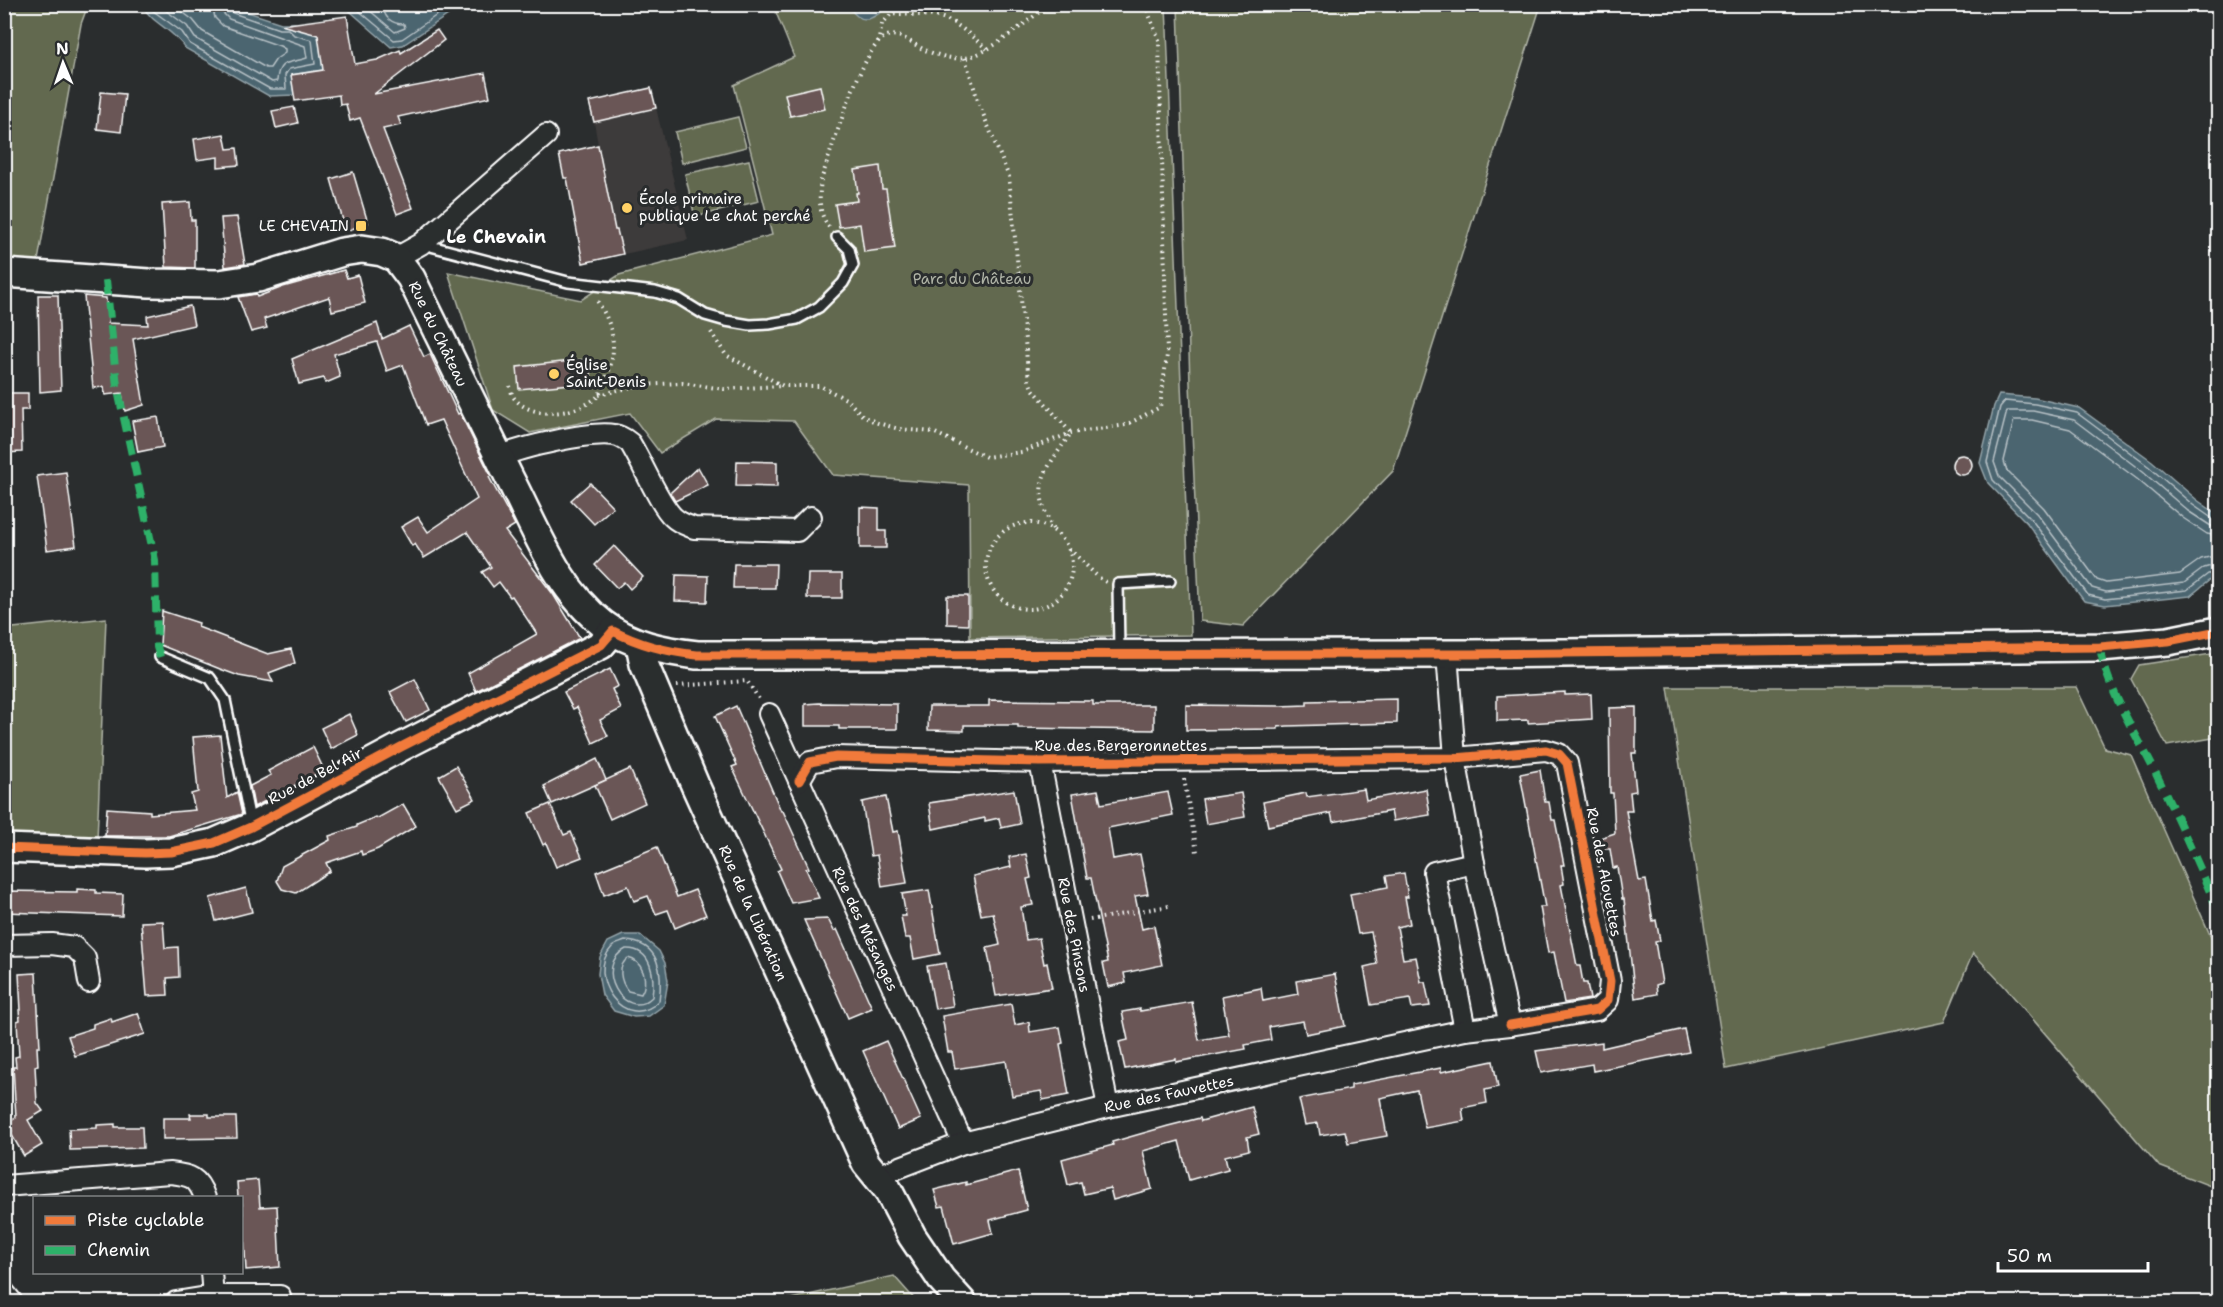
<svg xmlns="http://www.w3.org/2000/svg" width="2223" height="1307" font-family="'Shantell Sans',sans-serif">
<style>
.built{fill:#3d3a3a}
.green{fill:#62694f;stroke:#b0b4a7;stroke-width:1.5}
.water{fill:#4b6570;stroke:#93a3a9;stroke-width:1.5}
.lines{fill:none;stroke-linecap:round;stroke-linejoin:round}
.shore{stroke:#b7c1c6;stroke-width:1.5}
.building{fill:#6a5756;stroke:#fff;stroke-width:1.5}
.lane-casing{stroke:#fff;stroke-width:14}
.street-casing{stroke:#fff;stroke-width:24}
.secondary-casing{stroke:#fff;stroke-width:32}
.path{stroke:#fff;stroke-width:4;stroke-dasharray:1.5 4.5;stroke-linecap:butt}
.lane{stroke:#2a2d2e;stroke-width:9}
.street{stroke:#2a2d2e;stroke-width:20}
.secondary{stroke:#2a2d2e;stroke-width:27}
.quiet{stroke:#2db169;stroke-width:8;stroke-dasharray:15 8;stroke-linecap:butt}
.cycleway-casing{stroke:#2a2d2e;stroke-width:13}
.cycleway{stroke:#f17a3a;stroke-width:9}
.poi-dot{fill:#ffd166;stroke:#2a2d2e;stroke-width:2}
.labels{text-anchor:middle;stroke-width:6;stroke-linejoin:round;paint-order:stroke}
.poi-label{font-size:15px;fill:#fff;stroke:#2a2d2e;text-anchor:start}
.park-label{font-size:15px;fill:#b0b4a7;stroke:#2a2d2e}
.street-label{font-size:15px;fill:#fff;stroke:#2a2d2e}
.quarter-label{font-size:18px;font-weight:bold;fill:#fff;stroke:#2a2d2e}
</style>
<rect width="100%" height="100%" fill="#2a2d2e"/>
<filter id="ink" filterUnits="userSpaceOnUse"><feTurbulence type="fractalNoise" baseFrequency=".0167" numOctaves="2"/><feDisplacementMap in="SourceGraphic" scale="12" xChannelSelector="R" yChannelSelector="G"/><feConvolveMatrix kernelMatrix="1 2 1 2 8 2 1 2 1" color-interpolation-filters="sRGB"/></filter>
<g filter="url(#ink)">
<path class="built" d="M656 108 688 240 583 263 567 178H564L559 154 598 145 594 122Z"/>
<g class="green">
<path d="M5 5H88L81 24 37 266 5 261Z"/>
<path d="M773 5H1166L1191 635 970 638 969 485 833 475 794 421 716 419 660 453 630 413 530 433 493 410 448 272 581 300 619 275 772 235 734 85 794 57Z"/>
<path d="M1178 5H1541L1393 471 1243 626 1200 621 1190 383Z"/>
<path d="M738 117 746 147 682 163 675 132Z"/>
<path d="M749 160 759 201 695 217 685 174Z"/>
<path d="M106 618 97 840 5 835 4 629Z"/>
<path d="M2218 653V737L2167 746 2131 679 2139 665Z"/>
<path d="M1668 687H2076L2105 748 2131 755 2218 953V1189L2159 1166 2005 987 1973 953 1944 1022 1726 1069Z"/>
<path d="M894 1276 917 1302H777Z"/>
</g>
<g class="water">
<path d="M142 5H227L281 23H295V29L318 35 323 70 291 75 294 95 269 96 185 48C172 28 152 24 142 5Z"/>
<path d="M343 5H395L399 10 411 5H463L403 45 391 47Z"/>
<path d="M849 5V4L914 5 911 7C905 7 898 6 892 7 879 9 871 26 857 16 853 13 851 10 849 5Z"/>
<path d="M1999 395 2035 398 2079 408 2152 461 2197 500 2218 515V577L2211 579 2190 596 2105 605 2084 601 2027 523 1988 483 1980 463 1994 406Z"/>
<path d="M623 935H640L659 951 665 963 668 981 664 1005 649 1016 634 1017 614 1011 602 995 598 974 600 957 608 942Z"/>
</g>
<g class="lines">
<g class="shore">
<path d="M149 4 152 10 182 32 190 44 270 89H286L285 75 289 69 315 64 312 40 294 35 288 29H279L233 13 230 10 229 4"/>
<path d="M157 4 187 26 195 38 272 82 277 81C278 58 291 64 307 58L305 46 229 19 223 13 221 4"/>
<path d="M172 4 193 20 202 31 266 68H270L276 59 285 53V49L280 46 223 26 215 18 212 4"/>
<path d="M351 4 394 40 402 39 453 4"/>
<path d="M362 4 395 32 405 28 404 24C392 24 383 18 383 4"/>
<path d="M2218 519H2213L2193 505 2148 466 2077 413 2035 404 2005 401 2000 407 1987 462 1993 480 2031 519 2088 595 2105 599 2187 590 2208 574 2218 572"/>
<path d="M2218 527 2211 526 2188 511 2143 472 2074 420 2033 411H2007L1994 462 1999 476 2037 514 2092 588 2106 592 2184 583 2204 568 2218 564"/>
<path d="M2218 536 2207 534 2183 518 2137 479 2070 429 2032 420H2014L2004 461 2007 471 2044 508 2097 580 2106 583 2180 574 2201 559 2218 555"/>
<path d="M625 941C660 942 663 973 659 1001 624 1035 585 975 612 947 615 944 621 943 625 941Z"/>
<path d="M626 949C652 948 655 977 652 997 624 1024 592 965 626 949Z"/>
<path d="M628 958C643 961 649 981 641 994L628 991C620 981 617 966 628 958Z"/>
</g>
</g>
<g class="building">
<path d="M347 16 355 64 377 60 400 50 401 53 437 30 444 40 374 94 485 73 490 97 398 117 401 125 383 129 413 208 397 214 360 118 350 121 346 104 340 105 339 95 295 101 291 75 323 70 318 35 281 25Z"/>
<path d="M820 86 825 109 790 116 785 94Z"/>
<path d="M651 88 656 108 594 122 589 102Z"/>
<path d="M101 92 125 94 121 132 97 129Z"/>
<path d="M294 107 298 123 276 128 272 111Z"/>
<path d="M224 134 227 149 237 148 239 165 218 167V157L197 160 194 139Z"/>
<path d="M598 145 615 230H617L623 254 583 263 567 178H564L559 154Z"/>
<path d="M880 166 882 189H886L895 248 864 252 860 224 839 227 835 204 857 201 856 193H858L855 170Z"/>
<path d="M353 172 368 223 346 231 331 179Z"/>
<path d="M190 202 191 220H195V268L166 267 162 204Z"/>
<path d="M237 217 245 264 225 267 221 218Z"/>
<path d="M344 270 347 278 358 275 365 303 332 311 329 297 264 319 267 328 251 332 238 297 256 294 257 297 283 287Z"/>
<path d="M38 295H58L61 390 40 392Z"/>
<path d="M84 296 106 298 108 323 148 325 147 316 190 306 194 325 133 339 144 405 125 411 122 393 105 395 104 387 93 388Z"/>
<path d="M377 323 382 339 409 326 424 357 430 354 458 414 460 413 491 476 489 477 515 525 505 531 553 594 580 638 476 691 468 673 537 634 512 596 510 597 499 582 493 587 482 572 491 567 467 532 424 558 415 544 412 546 401 527 418 517 428 532 477 499 441 420 426 425 403 365 387 371 377 342 334 354 340 377 326 383 324 378 299 384 292 359Z"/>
<path d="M589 359 592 382 519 389 517 367Z"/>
<path d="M4 393H28V410H21L22 452 4 453Z"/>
<path d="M158 417 163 447 138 452 132 421Z"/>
<circle cx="1962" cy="465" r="10"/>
<path d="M737 461 777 462V487L736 486Z"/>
<path d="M698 467 708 485 675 501 670 493Z"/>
<path d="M66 472 76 546 47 550 37 476Z"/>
<path d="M590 483 613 507 594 524 571 500Z"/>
<path d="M860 507 879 508V531H886V548H860Z"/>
<path d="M614 546 643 577 630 589 624 582 617 588 595 565Z"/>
<path d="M734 564H776L775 588H733Z"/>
<path d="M808 574H842V598H807Z"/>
<path d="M676 575 708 576 707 602 675 601Z"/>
<path d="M947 596H968V625L947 624Z"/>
<path d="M162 611 199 623 198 627 268 654 291 649 295 663 269 673 273 682 239 676 220 669 160 645Z"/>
<path d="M610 669 618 686 612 689 621 709 600 720 608 736 593 743 577 707 573 709 564 692Z"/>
<path d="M415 679 430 710 406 722 390 692Z"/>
<path d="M1565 692V695L1591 694 1592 719 1528 723V720L1497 721V696Z"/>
<path d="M1397 699V723L1287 726 1278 727V729L1186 730V705L1279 706 1307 705V701Z"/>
<path d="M989 700 1093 701V705H1154V730L1018 728V725H964V731L928 730 929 706H989Z"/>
<path d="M819 703 897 704V729H839V726H805V704Z"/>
<path d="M736 706 781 811H783L800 848 809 868 806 869 819 898 791 903 777 871 781 869 732 767 737 765 715 716Z"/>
<path d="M1636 707V753H1632L1636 791 1630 792 1632 811H1626L1639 881 1646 880 1653 921 1656 920 1660 941 1655 942 1662 983 1656 985 1657 994 1635 998 1624 899H1622L1617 867 1613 868 1610 849H1596L1594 840 1615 833 1613 793H1610L1609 708Z"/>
<path d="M349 714 358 735 331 749 321 728Z"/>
<path d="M220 735 227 798 237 792 242 814 169 836H105L107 808 150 811V814L195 810 191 794 198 792 193 737Z"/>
<path d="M313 747 324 770 254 807 250 786 271 775 268 771Z"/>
<path d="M597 759 606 780 552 804 544 786Z"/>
<path d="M456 766 475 799 457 808 439 776Z"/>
<path d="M630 769 645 803 610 819 595 785Z"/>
<path d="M1540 770 1545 802H1549L1552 820H1555L1564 865H1561L1564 884 1561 885 1577 966H1580L1583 983H1587L1590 999 1564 1003 1554 952 1548 953 1540 907H1545L1520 774Z"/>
<path d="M1364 789 1366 800 1426 789 1430 815 1393 821 1391 811 1333 822 1331 813 1268 826 1263 802 1306 793 1307 797Z"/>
<path d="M1014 790 1020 824 1001 828 999 818 985 821V818L933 829 929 803Z"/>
<path d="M1098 790 1101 804 1168 792 1173 815 1108 828 1113 859 1140 854 1148 894 1135 896 1142 929 1154 926 1162 965 1124 973 1126 983 1108 987 1103 963 1108 962 1091 878H1087L1072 794Z"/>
<path d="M1241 793 1245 817 1206 824 1202 799Z"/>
<path d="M886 797 893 832 898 831 907 883 882 887 877 855 871 856 862 802Z"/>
<path d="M403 804 416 826 378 849 362 855 361 851 326 863 330 871 296 893 282 889 277 881 282 866 330 840 329 836 357 827V825L376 817 378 818Z"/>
<path d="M550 804 564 835 571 832 582 857 556 867 546 843 543 845 529 813Z"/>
<path d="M657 847 677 897 695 890 706 915 675 928 668 910 656 914 648 896 634 901 628 886 604 895 596 872Z"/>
<path d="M1026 854 1031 878 1027 879 1033 905 1021 907 1026 940 1039 938 1044 964 1047 963 1052 988 996 996 987 948 1000 945 993 913 981 915 973 876 1011 867 1009 857Z"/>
<path d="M1404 873 1408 897H1405L1410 924 1397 927 1403 959 1416 957 1421 982H1425L1430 1006 1412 1008 1410 999 1371 1005 1364 967 1377 964 1374 946 1371 932 1358 934 1350 894 1388 887 1386 876Z"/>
<path d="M246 888 252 912 216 921 210 898Z"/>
<path d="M77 889 96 890V893L123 894 122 916 4 912V891L77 892Z"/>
<path d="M929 890 940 954 914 959 910 938H905L901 916H906L902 894Z"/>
<path d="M828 919 834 931 837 929 872 1008 848 1018 804 920Z"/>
<path d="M163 921 165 948 178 947 179 977 167 978 168 995 147 996 141 922Z"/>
<path d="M946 963 953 1006 935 1009 927 966Z"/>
<path d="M36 973 40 1047H37L38 1065 35 1066 37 1103 43 1111 28 1120 42 1145 24 1156 10 1132 12 1131 7 1122 16 1117 13 1067H16L15 1057 19 1056 17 1021 20 1020 19 1010H21L19 974Z"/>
<path d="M1335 974 1345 1026 1306 1034 1303 1021 1285 1024 1269 1027 1271 1040 1245 1045 1246 1049 1176 1062V1059L1125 1069 1119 1042 1128 1040 1122 1012 1140 1009V1011L1192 1002 1199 1040 1229 1035 1222 996 1261 988 1263 1001 1298 994 1296 981Z"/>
<path d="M1011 1004 1015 1025 1029 1022 1030 1032 1060 1027 1063 1043 1060 1044 1069 1095 1043 1100 1041 1091 1012 1096 1006 1061 955 1069 952 1052H948L942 1016Z"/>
<path d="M138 1013 145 1034 75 1056 68 1036 93 1028V1024L111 1018 112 1022Z"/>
<path d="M1684 1029 1689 1052 1593 1071 1592 1064 1541 1073 1536 1051 1602 1042V1048Z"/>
<path d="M886 1041 921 1119 898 1129 863 1051Z"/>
<path d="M1493 1061 1498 1087 1485 1090 1487 1103 1462 1108 1464 1121 1425 1128 1417 1090 1380 1098 1387 1136 1348 1143 1345 1131 1320 1135 1318 1123 1305 1125 1299 1099 1351 1089V1085L1441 1068V1072Z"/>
<path d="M1252 1107 1259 1134 1247 1137 1249 1150 1225 1156 1228 1169 1189 1180 1179 1141 1143 1151 1152 1189 1113 1200 1110 1188 1084 1194 1081 1182 1068 1185 1062 1159 1113 1145 1112 1142 1168 1126 1200 1118 1201 1121Z"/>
<path d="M190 1114H209V1117H236L237 1138 163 1139V1118H191Z"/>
<path d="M115 1124V1127H142L143 1148 70 1150 69 1129 97 1128V1125Z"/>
<path d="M1018 1171 1027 1210 990 1220 993 1233 954 1244 944 1206 939 1207 934 1190 966 1182V1185Z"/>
<path d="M258 1180 260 1207 277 1206 280 1267 246 1270 242 1197H238L237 1182Z"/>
</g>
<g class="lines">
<defs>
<g id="lane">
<path d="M423 244 568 282 655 292 679 299 705 315 726 321 750 325 769 324 797 319 819 307 843 283 853 265 849 249 837 237"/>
<path d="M1119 651 1118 584 1170 581"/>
<path d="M160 657 210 678 225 700 251 825"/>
</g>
<g id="street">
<path d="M396 258 421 244 546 135"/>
<path d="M499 457C522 447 590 431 614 435 621 436 625 439 630 443 642 462 659 504 673 517 679 523 686 525 694 528L797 531 811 517"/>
<path d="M769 714 963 1143"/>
<path d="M1040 762 1108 1107"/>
<path d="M799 781 810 762 836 757 1040 762 1455 758 1546 750 1559 754 1567 763 1610 981 1608 1000 1597 1010 1510 1025"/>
<path d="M4 945 52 944 74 947 85 958 89 982"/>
<path d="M1465 1030 1434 872 1474 863"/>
<path d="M877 1176 963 1143 1108 1107 1465 1030 1510 1025 1474 863 1455 758 1447 654"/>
<path d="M4 1186 170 1173C190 1175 198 1177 205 1198"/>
<path d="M4 1292 12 1302"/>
<path d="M213 1296H280"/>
<path d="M176 1302 213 1296 211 1272"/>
</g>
<g id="secondary">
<path d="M4 273 149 283 219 284 258 278 342 252 362 249 382 252 396 258 411 278C444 345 477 412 510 479 536 529 557 589 603 624 630 645 665 651 697 655L1472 654 2100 647 2168 641 2218 631"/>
<path d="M640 644 644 664 695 785 866 1163 888 1190 912 1236 941 1279 962 1302"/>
<path d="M4 848 145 853 171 852 214 843 251 827 401 747 601 645 613 631"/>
</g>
</defs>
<use href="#lane" class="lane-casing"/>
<use href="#street" class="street-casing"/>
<use href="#secondary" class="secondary-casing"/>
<g class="path">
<path d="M878 43 882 24 891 14C907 15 924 14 939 17 957 21 973 38 987 49"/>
<path d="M965 58 979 104 1009 177 1029 381 1032 388 1071 433C1043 474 1029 484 1055 533"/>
<path d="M829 227C818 213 819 197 821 180 831 153 862 44 887 36 900 32 914 45 925 50 936 55 953 60 965 58 990 54 1029 19 1050 4"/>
<path d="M711 332 726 355 783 386H820L846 399 864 417 878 423 899 429 933 432 986 457 1022 452 1071 433 1126 425 1160 407 1167 355 1159 40 1146 7 1142 4"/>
<path d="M510 386C511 390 512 396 515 399 534 421 578 414 597 397 601 393 603 387 605 381 619 350 614 324 595 298"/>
<path d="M599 395 640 385 682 383 724 389 782 386"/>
<circle cx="1029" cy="566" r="43"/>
<path d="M1069 549C1082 559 1092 574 1106 582"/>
<path d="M677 686 747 681 759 699"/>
<path d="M1184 779 1197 852"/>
<path d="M1090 920 1169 906"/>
</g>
<use href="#lane" class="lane"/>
<use href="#street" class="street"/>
<use href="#secondary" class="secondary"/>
<g class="quiet">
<path d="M106 280 117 386 155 560 157 647 160 657"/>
<path d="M2100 647C2108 694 2139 737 2159 780 2180 823 2199 866 2218 910"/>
</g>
<defs>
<g id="cycleway">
<path d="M799 781 810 762 836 757 1040 762 1455 758 1546 750 1559 754 1567 763 1610 981 1608 1000 1597 1010 1510 1025"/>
<path d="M4 848 145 853 171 852 214 843 251 827 401 747 601 645 613 631C640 645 668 652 697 655L1472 654 2100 647 2168 641 2218 631"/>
</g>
</defs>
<use href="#cycleway" class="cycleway-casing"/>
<use href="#cycleway" class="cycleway"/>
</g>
</g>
<g class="poi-dot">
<circle cx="627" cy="208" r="6"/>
<rect x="355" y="220" width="12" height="12" rx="3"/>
<circle cx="554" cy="374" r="6"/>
</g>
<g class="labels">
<g class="poi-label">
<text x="639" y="204">École primaire<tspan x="639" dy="17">publique Le chat perché</tspan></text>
<text x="349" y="231" text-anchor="end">LE CHEVAIN</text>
<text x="566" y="370">Église<tspan x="566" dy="17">Saint-Denis</tspan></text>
</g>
<g class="park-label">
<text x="972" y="284">Parc du Château</text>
</g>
<g class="street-label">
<text transform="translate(438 334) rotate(64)" y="5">Rue du Château</text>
<text x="1121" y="751">Rue des Bergeronnettes</text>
<text transform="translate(315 776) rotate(-28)" y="5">Rue de Bel Air</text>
<text transform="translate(1604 872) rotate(79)" y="5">Rue des Alouettes</text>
<text transform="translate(753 913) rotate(66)" y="5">Rue de la Libération</text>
<text transform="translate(865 929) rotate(65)" y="5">Rue des Mésanges</text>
<text transform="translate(1074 935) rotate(79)" y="5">Rue des Pinsons</text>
<text transform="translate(1169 1094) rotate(-12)" y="5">Rue des Fauvettes</text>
</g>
<g class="quarter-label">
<text x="496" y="243">Le Chevain</text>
</g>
</g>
<rect width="2223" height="1307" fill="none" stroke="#2a2d2e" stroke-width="24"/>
<rect x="12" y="12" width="2199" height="1283" fill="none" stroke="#fff" stroke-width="2" filter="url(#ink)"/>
<rect x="33" y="1196" width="210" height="78" fill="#2a2d2e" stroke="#7f8182" stroke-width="1.5"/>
<rect x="45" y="1216" width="30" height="9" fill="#f17a3a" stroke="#7f8182" stroke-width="1.5"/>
<text x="87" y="1226" font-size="18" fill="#ffffff">Piste cyclable</text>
<rect x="45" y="1246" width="30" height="9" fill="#2db169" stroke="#7f8182" stroke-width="1.5"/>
<text x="87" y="1256" font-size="18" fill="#ffffff">Chemin</text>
<g transform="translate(63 63) rotate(358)" stroke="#2a2d2e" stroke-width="4.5" paint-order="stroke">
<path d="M0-4.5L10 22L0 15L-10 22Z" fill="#ffffff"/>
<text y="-9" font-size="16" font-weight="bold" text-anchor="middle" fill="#ffffff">N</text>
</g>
<path d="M1998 1262v9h150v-9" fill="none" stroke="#ffffff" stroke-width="3"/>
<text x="2007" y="1262" font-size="18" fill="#ffffff" stroke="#2a2d2e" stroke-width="4.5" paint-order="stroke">50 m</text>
</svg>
